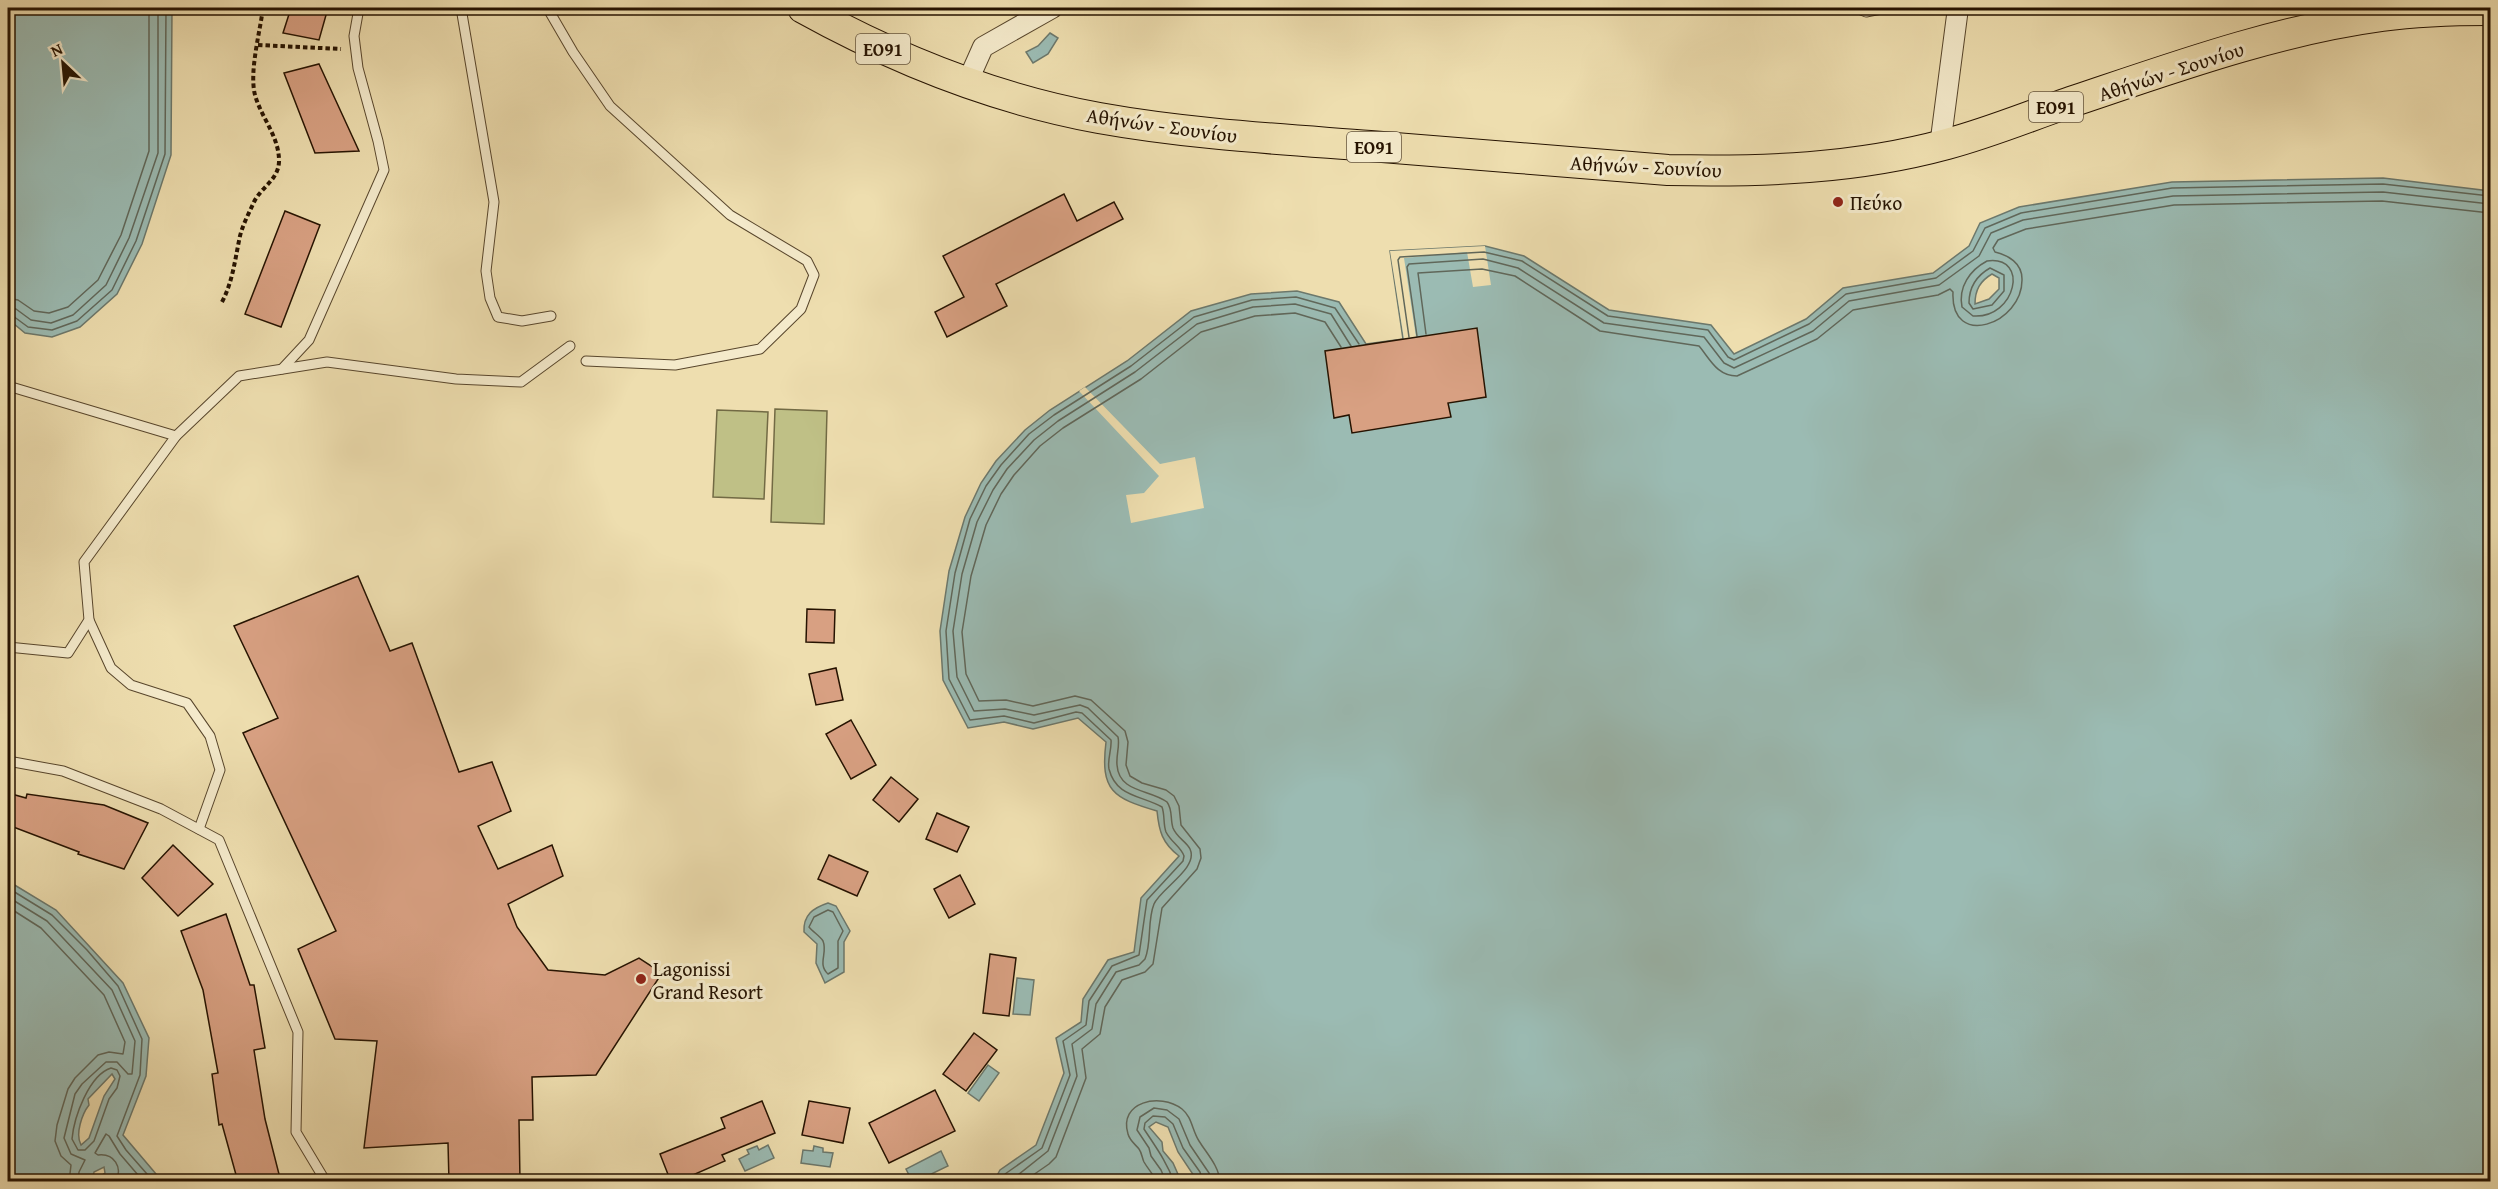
<svg xmlns="http://www.w3.org/2000/svg" width="2498" height="1189" viewBox="0 0 2498 1189" font-family="'Gentium Book Plus',serif">
  <rect width="100%" height="100%" fill="#eedeaf"/>
  <filter id="stains"><feTurbulence type="fractalNoise" baseFrequency=".00333" numOctaves="4"/><feColorMatrix values="0 0 0 0 .2 0 0 0 0 .09 0 0 0 0 .02 0 0 0 .5 -.17"/></filter>
  <radialGradient id="worn" r=".72"><stop offset=".6" stop-color="#630" stop-opacity="0"/><stop offset="1" stop-color="#630" stop-opacity=".3"/></radialGradient>
  <g fill="#bfc086" stroke="#726a44" stroke-width="1.5">
    <polygon points="775,409 827,411 824,524 771,522"/>
    <polygon points="717,410 768,412 764,499 713,497"/>
  </g>
  <g fill="#9bbbb3" stroke="#6c786c" stroke-width="1.5" fill-rule="evenodd">
    <polygon points="8,8 172,8 171,155 142,244 117,294 80,327 52,337 25,333 8,319"/>
    <polygon points="1050,33 1058,38 1048,54 1033,63 1026,52 1038,46"/>
    <path d="M 2383,178 L 2490,191 L 2490,1181 L 1198,1182 L 1178,1152 L 1168,1127 L 1156,1122 L 1149,1127 L 1162,1142 L 1163,1151 L 1173,1163 L 1181,1181 L 994,1181 L 1000,1170 L 1036,1145 L 1064,1073 L 1056,1038 L 1081,1022 L 1083,999 L 1108,960 L 1134,952 L 1141,898 L 1179,856 C 1162,843 1159,831 1157,811 C 1113,798 1100,791 1106,742 L 1078,718 L 1033,729 L 1004,722 L 968,728 L 943,680 L 940,631 L 949,571 L 965,517 L 981,483 L 996,461 L 1025,430 L 1050,410 L 1127,361 L 1191,311 L 1251,294 L 1297,291 L 1339,302 L 1366,344 L 1403,339 L 1390,251 L 1485,246 L 1524,256 L 1609,310 L 1711,325 L 1734,354 L 1806,319 L 1843,288 L 1933,273 L 1969,246 L 1980,223 L 2019,207 L 2172,182 ZM 1992,274 L 1999,278 L 1999,289 L 1989,299 L 1975,304 C 1975,290 1980,281 1992,274 Z"/>
    <path d="M 8,881 L 56,910 L 123,983 L 149,1038 L 146,1076 L 123,1135 L 162,1181 L 93,1181 L 105,1173 L 104,1167 L 94,1172 L 92,1181 L 8,1181 ZM 112,1074 L 115,1079 L 104,1096 L 89,1138 L 81,1145 C 75,1134 82,1114 89,1105 L 88,1099 Z"/>
    <path d="M 828,903 L 836,906 L 850,931 L 844,942 L 844,972 L 825,983 L 816,963 L 817,944 L 804,932 C 803,915 813,908 828,903 Z"/>
    <polygon points="1017,978 1034,980 1030,1015 1013,1014"/>
    <polygon points="988,1065 999,1073 979,1101 968,1093"/>
    <polygon points="768,1145 774,1158 745,1171 739,1159 749,1154 747,1150 757,1146 759,1150"/>
    <polygon points="814,1146 823,1148 823,1152 833,1153 830,1167 801,1163 803,1150 813,1151"/>
    <polygon points="941,1151 948,1166 917,1181 912,1181 906,1169"/>
  </g>
  <g fill="#eedeaf">
    <polygon points="1485,246 1491,285 1473,287 1467,252 1404,258 1416,337 1404,339 1390,251"/>
    <polygon points="1085,387 1160,464 1195,457 1204,508 1131,523 1126,495 1144,493 1159,476 1079,391"/>
  </g>
  <g fill="none" stroke-linecap="round" stroke-linejoin="round">
    <g stroke="#60675a" stroke-width="1.5">
      <path d="M 1987,261 C 2030,255 2016,319 1973,316 L 1962,307 C 1958,287 1970,270 1987,261 Z"/>
      <path d="M 1990,268 L 2004,275 L 2004,291 L 1992,305 L 1973,309 L 1969,303 C 1969,287 1976,276 1990,268 Z"/>
      <polyline points="8,298 18,300 34,311 49,313 68,307 98,280 121,235 149,151 149,8"/>
      <polyline points="8,308 16,309 31,320 51,323 73,315 106,285 129,238 158,153 158,8"/>
      <polyline points="8,315 13,316 28,327 52,330 77,321 112,290 136,241 165,154 166,8"/>
      <path d="M 1426,334 L 1418,273 L 1482,269 L 1515,276 L 1600,331 L 1699,346 C 1710,359 1717,376 1737,376 L 1817,339 L 1853,310 L 1938,295 L 1950,289 L 1953,292 C 1950,350 2023,324 2022,279 C 2022,263 2008,255 1995,252 L 1993,248 L 1998,240 L 2026,229 L 2174,205 L 2382,201 L 2490,213"/>
      <polyline points="1417,336 1407,267 1409,264 1483,259 1518,268 1604,323 1704,337 1724,363 1734,368 1813,331 1849,301 1939,285 1979,256 1991,233 2023,220 2173,196 2383,192 2490,204"/>
      <polyline points="1409,337 1398,260 1400,257 1484,252 1522,261 1608,316 1708,330 1728,357 1734,360 1809,324 1846,294 1936,278 1973,251 1985,228 2021,213 2172,188 2383,184 2490,196"/>
      <polyline points="8,888 52,915 87,950 118,986 142,1039 140,1075 117,1136 126,1150 154,1182"/>
      <polyline points="8,897 47,921 112,990 135,1041 132,1074 128,1074 117,1062 106,1062 82,1084 75,1094 64,1138 71,1154 85,1160 79,1172 78,1182"/>
      <polyline points="8,907 41,928 104,995 125,1042 123,1054 109,1052 98,1055 75,1078 68,1089 57,1125 55,1141 61,1156 71,1165 69,1182"/>
      <path d="M 828,910 L 833,912 L 843,931 L 838,941 L 838,968 L 828,974 C 817,964 828,953 823,941 C 820,936 813,932 809,927 L 814,917 Z"/>
      <path d="M 111,1068 L 117,1070 L 120,1076 L 117,1088 L 109,1099 L 94,1141 L 85,1150 L 78,1150 L 72,1139 C 74,1117 89,1075 111,1068 Z"/>
      <path d="M 116,1182 C 123,1167 114,1153 98,1155 L 95,1153 L 106,1134 L 109,1136 L 120,1154 L 144,1182"/>
      <path d="M 1001,1182 L 1005,1174 L 1042,1148 L 1070,1075 L 1063,1041 L 1086,1025 L 1089,1001 L 1112,966 L 1139,955 L 1147,900 L 1183,861 L 1184,856 C 1181,847 1171,842 1166,832 C 1163,824 1165,815 1162,807 C 1141,795 1116,797 1109,769 C 1107,760 1112,749 1111,740 L 1082,713 L 1076,712 L 1034,723 L 1004,716 L 970,720 L 949,679 L 946,631 L 955,573 L 970,519 L 986,486 L 1001,465 L 1029,434 L 1054,415 L 1131,366 L 1194,317 L 1252,300 L 1296,297 L 1335,308 L 1359,344"/>
      <path d="M 1009,1182 L 1048,1151 L 1077,1076 L 1072,1044 L 1092,1029 L 1096,1004 L 1116,972 L 1139,965 L 1145,959 C 1152,942 1147,921 1154,904 C 1160,889 1199,868 1190,849 C 1186,841 1177,838 1173,828 C 1170,819 1173,810 1167,802 C 1150,789 1119,793 1117,765 C 1116,755 1120,746 1118,737 L 1088,708 L 1080,705 L 1034,715 L 1005,709 L 974,711 L 957,677 L 953,631 L 962,574 L 977,522 L 993,490 L 1007,469 L 1034,440 L 1058,421 L 1135,372 L 1197,324 L 1253,307 L 1295,304 L 1331,314 L 1351,346"/>
      <polyline points="1023,1182 1049,1164 1056,1157 1086,1078 1082,1049 1100,1034 1105,1007 1122,980 1145,972 1153,964 1162,908 1197,869 1201,858 1200,849 1181,825 1179,806 1174,796 1166,790 1142,783 1130,776 1126,765 1128,742 1125,731 1091,700 1075,696 1033,706 1006,700 979,701 966,674 962,632 971,576 986,525 1001,494 1014,475 1040,446 1063,428 1141,379 1201,332 1255,316 1295,313 1325,322 1341,347"/>
      <path d="M 1157,1182 C 1153,1174 1148,1169 1144,1162 C 1142,1158 1142,1153 1139,1149 C 1135,1144 1130,1141 1128,1134 C 1118,1102 1160,1092 1182,1109 C 1192,1117 1192,1130 1199,1141 C 1207,1154 1219,1166 1220,1182"/>
      <polyline points="1166,1182 1161,1170 1151,1156 1149,1148 1137,1130 1140,1117 1154,1108 1167,1110 1179,1119 1190,1145 1209,1173 1211,1182"/>
      <path d="M 1174,1182 C 1167,1162 1155,1146 1144,1129 L 1145,1123 L 1153,1116 L 1165,1117 L 1173,1124 L 1183,1148 L 1200,1172 L 1203,1182"/>
    </g>
  </g>
  <g fill="#d8a082" stroke="#261301" stroke-width="1.5">
    <polygon points="291,8 328,8 319,40 283,33"/>
    <polygon points="319,64 359,151 315,153 284,73"/>
    <polygon points="1064,194 1077,221 1114,202 1123,219 996,284 1007,306 947,337 935,312 964,297 943,256"/>
    <polygon points="285,211 320,225 281,327 245,314"/>
    <polygon points="1477,328 1486,397 1448,403 1451,417 1352,433 1349,415 1334,418 1325,351"/>
    <polygon points="358,576 390,651 412,643 459,772 492,762 511,811 478,826 498,869 552,845 563,876 508,904 517,927 548,970 605,975 639,958 662,973 596,1075 532,1077 533,1120 519,1120 520,1182 449,1182 448,1143 364,1148 377,1041 335,1039 298,949 336,931 243,733 278,718 234,626"/>
    <polygon points="807,609 835,610 834,643 806,642"/>
    <polygon points="836,668 843,700 816,705 809,674"/>
    <polygon points="851,720 876,765 851,779 826,734"/>
    <polygon points="891,777 918,799 899,822 873,800"/>
    <polygon points="8,793 26,798 27,794 104,805 148,823 124,869 78,854 79,852 8,825"/>
    <polygon points="937,813 969,827 957,852 926,839"/>
    <polygon points="173,845 213,884 178,916 142,878"/>
    <polygon points="829,855 868,872 857,896 818,879"/>
    <polygon points="960,875 975,904 949,918 934,889"/>
    <polygon points="226,914 250,985 254,985 265,1048 254,1050 265,1119 281,1182 238,1182 222,1124 219,1125 212,1074 218,1073 203,990 181,931"/>
    <polygon points="990,954 1016,958 1009,1016 983,1013"/>
    <polygon points="974,1033 997,1050 966,1091 943,1074"/>
    <polygon points="935,1090 955,1131 889,1163 869,1123"/>
    <polygon points="762,1101 775,1133 722,1155 725,1161 677,1182 671,1182 660,1154 725,1128 721,1118"/>
    <polygon points="809,1101 850,1108 843,1143 802,1135"/>
  </g>
  <g fill="none" stroke-linecap="round" stroke-linejoin="round">
    <g stroke="#58462c" stroke-width="11">
      <g id="lane">
        <polyline points="461,8 494,202 486,271 490,298 498,317 522,321 551,316"/>
        <polyline points="1856,8 1866,12 1886,8"/>
        <polyline points="548,9 573,52 610,106 730,215 807,261 814,275 801,309 760,349 675,365 586,361"/>
        <polyline points="282,369 309,340 384,170 378,141 358,68 354,36 359,8"/>
        <polyline points="8,386 176,436"/>
        <polyline points="89,620 111,668 131,685 187,703 210,736 220,770 199,829"/>
        <polyline points="8,647 68,653 89,620 84,562 176,436 239,376 327,362 456,379 521,382 570,346"/>
        <polyline points="8,761 63,771 161,809 219,840 298,1032 296,1132 326,1182"/>
      </g>
    </g>
    <g stroke="#58462c" stroke-width="22">
      <g id="street">
        <polyline points="967,83 983,47 1052,8"/>
        <polyline points="1940,146 1958,8"/>
      </g>
    </g>
    <g stroke="#261301" stroke-width="32">
      <path id="primary" d="M 803,8 C 895,59 995,99 1099,118 C 1188,134 1279,139 1370,146 C 1469,154 1569,162 1668,170 C 1763,172 1855,169 1947,144 C 1985,134 2022,119 2059,106 C 2164,71 2271,31 2382,16 C 2418,11 2454,10 2490,10"/>
    </g>
    <g stroke="#261301" stroke-width="4" stroke-dasharray="4.5 3" stroke-linecap="butt">
      <polyline points="258,45 341,49"/>
      <path d="M 222,302 C 233,281 235,259 240,236 C 243,224 249,213 254,202 C 262,186 280,179 279,159 C 278,135 261,117 255,95 C 249,72 260,32 263,8"/>
    </g>
    <use href="#lane" stroke="#f4eacb" stroke-width="9"/>
    <use href="#street" stroke="#f4eacb" stroke-width="20"/>
    <use href="#primary" stroke="#eedeaf" stroke-width="30"/>
  </g>
  <g fill="#8f2418" stroke="#f4eacb" stroke-width="2">
    <circle cx="1838" cy="202" r="6"/>
    <circle cx="641" cy="979" r="6"/>
  </g>
  <g text-anchor="middle" dominant-baseline="central" stroke-width="6" stroke-linejoin="round" paint-order="stroke">
    <g fill="#f4eacb" stroke="#64543e" stroke-width="1.5">
      <rect x="856" y="34" width="54" height="30" rx="4.5"/>
      <rect x="2029" y="92" width="54" height="30" rx="4.5"/>
      <rect x="1347" y="132" width="54" height="30" rx="4.5"/>
    </g>
    <g font-size="18" font-weight="bold" fill="#261301">
      <text x="883" y="49">ΕΟ91</text>
      <text x="2056" y="107">ΕΟ91</text>
      <text x="1374" y="147">ΕΟ91</text>
    </g>
    <g font-size="20" fill="#261301" stroke="#f4eacb">
      <text transform="translate(2171 71) rotate(-18)">Αθήνών - Σουνίου</text>
      <text transform="translate(1162 125) rotate(8)">Αθήνών - Σουνίου</text>
      <text transform="translate(1646 166) rotate(3)">Αθήνών - Σουνίου</text>
    </g>
    <g font-size="20" fill="#261301" stroke="#f4eacb" text-anchor="start">
      <text x="1850" y="202">Πεύκο</text>
      <text x="653" y="968">Lagonissi<tspan x="653" dy="23">Grand Resort</tspan></text>
    </g>
  </g>
  <rect width="2498" height="1189" fill="none" stroke="#eedeaf" stroke-width="30"/>
  <rect x="9" y="9" width="2480" height="1171" fill="none" stroke="#261301" stroke-width="3"/>
  <rect x="15" y="15" width="2468" height="1159" fill="none" stroke="#261301" stroke-width="1.5"/>
  <g transform="translate(63 63) rotate(334)" stroke="#f4eacb" stroke-width="4.5" paint-order="stroke">
  <path d="M0-4.5L10 22L0 15L-10 22Z" fill="#261301"/>
  <text y="-9" font-size="16" font-weight="bold" text-anchor="middle" fill="#261301">N</text>
  </g>
  <rect width="100%" height="100%" filter="url(#stains)"/>
  <rect width="100%" height="100%" fill="url(#worn)"/>
</svg>
